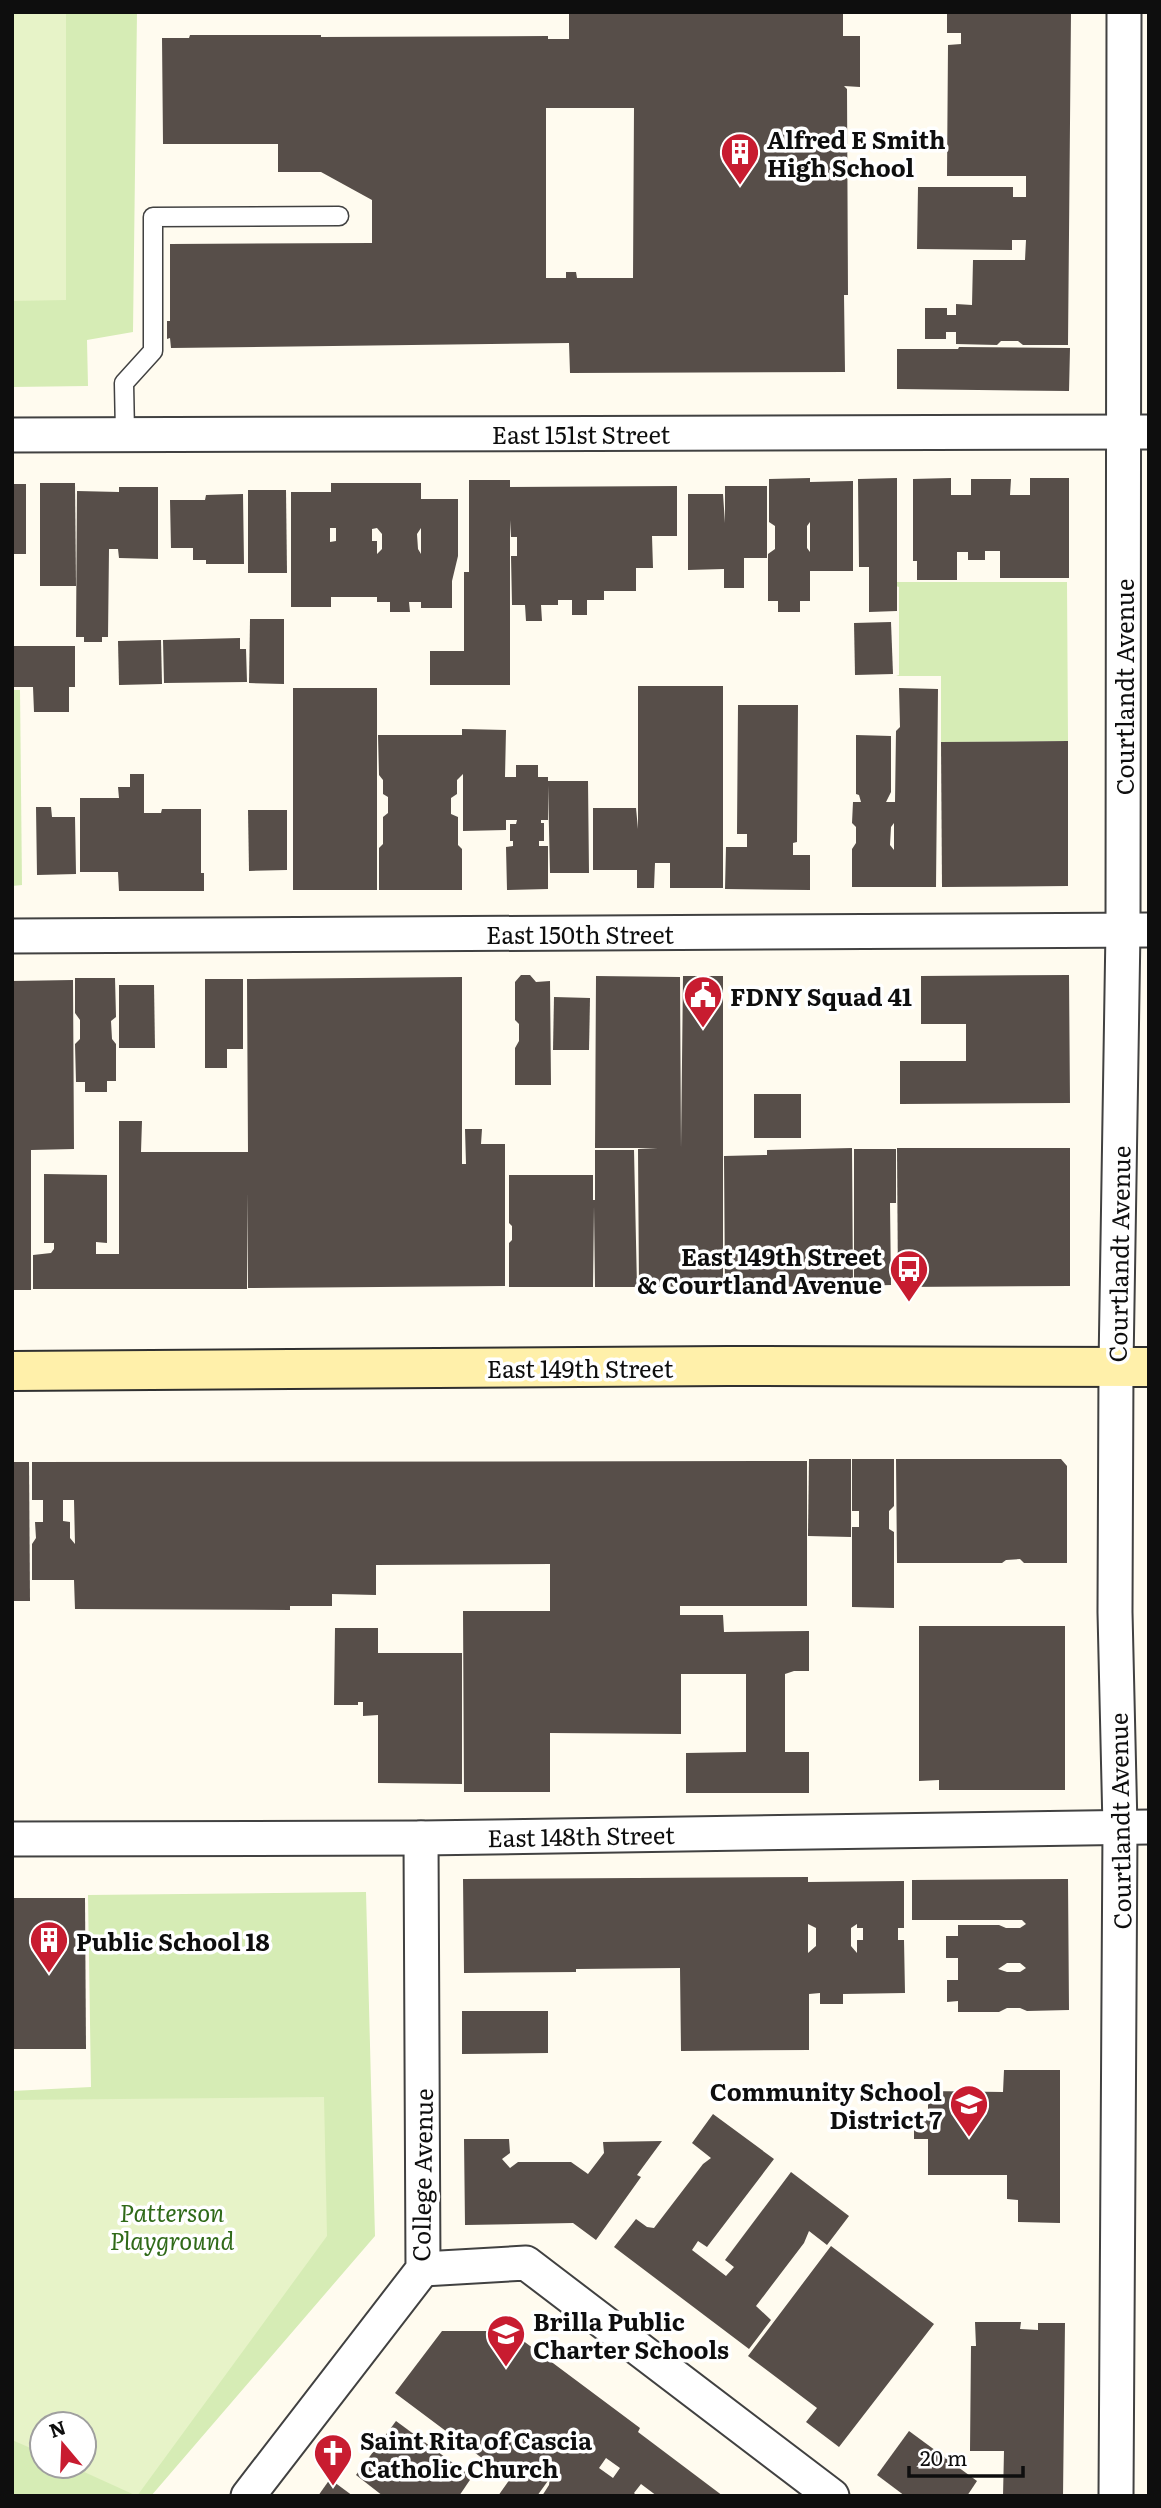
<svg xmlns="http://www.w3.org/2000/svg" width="1161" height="2508" viewBox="0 0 1161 2508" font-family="Literata,serif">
  <rect width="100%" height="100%" fill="#fffbef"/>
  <g fill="#d6ecb5" fill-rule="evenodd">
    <polygon points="12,12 137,12 133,332 87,340 88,386 12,387"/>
    <polygon points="897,582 1067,582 1068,741 941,742 941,676 896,676 899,675 899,587 896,586"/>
    <polygon points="12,690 20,690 22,885 12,886"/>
    <path d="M 366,1892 L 375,2236 L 151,2496 L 12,2496 L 12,2091 L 91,2087 L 88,1895 ZM 42,2424 L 84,2424 L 84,2466 L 42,2466 Z"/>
  </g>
  <g fill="#e7f3c8">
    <polygon points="12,12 66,12 66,300 12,301"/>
    <polygon points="324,2097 327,2236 137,2496 71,2466 84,2466 84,2424 42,2424 42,2453 12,2440 12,2100"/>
  </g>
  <g fill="#574e49" fill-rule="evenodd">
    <path d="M 569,12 L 843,12 L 843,36 L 860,36 L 860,87 L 844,86 L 847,89 L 848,295 L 844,295 L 845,372 L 570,373 L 569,343 L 171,348 L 170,338 L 167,339 L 167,321 L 170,321 L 170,244 L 372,243 L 372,200 L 321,172 L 278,172 L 278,144 L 163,144 L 162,38 L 189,38 L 190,35 L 321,35 L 321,37 L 548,36 L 548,39 L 569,39 ZM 546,108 L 634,108 L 633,278 L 577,278 L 576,272 L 566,272 L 566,278 L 546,278 Z"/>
    <polygon points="947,12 1071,12 1068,345 1023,345 1018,341 1001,341 997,345 956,344 956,332 946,332 946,339 925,339 925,308 947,308 947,315 956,315 956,304 972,305 973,260 1025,260 1026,240 1012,240 1012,250 917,249 918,187 1013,187 1013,197 1026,197 1026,176 947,176 948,45 961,44 961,33 947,33"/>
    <polygon points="959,347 1070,348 1069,391 897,389 897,349 958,349"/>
    <path d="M 810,478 L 810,482 L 853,481 L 853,571 L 810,571 L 810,601 L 800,601 L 800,612 L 778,612 L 778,601 L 768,601 L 768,554 L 775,549 L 775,526 L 769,522 L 769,479 ZM 810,522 L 810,552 L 807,548 L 807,526 Z"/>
    <polygon points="897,478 897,611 869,612 869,567 859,567 858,479"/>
    <polygon points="951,478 951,495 971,495 971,479 1011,479 1010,495 1030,495 1030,478 1069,478 1069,578 1000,578 1000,551 985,551 985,560 968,560 968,552 957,552 957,580 917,580 917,561 913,561 913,479"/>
    <polygon points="469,480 510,480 510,487 677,486 677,536 652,536 653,568 636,568 636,591 604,591 604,600 587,600 587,615 572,615 572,600 558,600 558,605 541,605 542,621 526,621 525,605 512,605 511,556 517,556 517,537 511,537 510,520 510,685 430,685 430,651 464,651 464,572 469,572"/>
    <polygon points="40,483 75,483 76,586 40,586"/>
    <path d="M 331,483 L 421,483 L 421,499 L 458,499 L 458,556 L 452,581 L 452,608 L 421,608 L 421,602 L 409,602 L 410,612 L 390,612 L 390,602 L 377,602 L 377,597 L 331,597 L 331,607 L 291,607 L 291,492 L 331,492 ZM 330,528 L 336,528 L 336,541 L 330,542 ZM 377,528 L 382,534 L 382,549 L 377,554 L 377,541 L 372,541 L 372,529 ZM 421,528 L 421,554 L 418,549 L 417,534 Z"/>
    <rect x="12" y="484" width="14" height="70"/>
    <polygon points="725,486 767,486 767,558 744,558 744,588 724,588 724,569 688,570 688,494 723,494 725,523"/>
    <polygon points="119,487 158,487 158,559 119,558 118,549 109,549 108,637 102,637 102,642 84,642 84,637 76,637 77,491 119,492"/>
    <polygon points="248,490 286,490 287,573 248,573"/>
    <polygon points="243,494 244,564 206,564 206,560 193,560 193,548 171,548 170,500 205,500 206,495"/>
    <polygon points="250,619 284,619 284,684 249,683"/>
    <polygon points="891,622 893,674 855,675 854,623"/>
    <polygon points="240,638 240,649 246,649 247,682 164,683 163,640"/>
    <polygon points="161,640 162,684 119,685 118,641"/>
    <polygon points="12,646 75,646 75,687 69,687 69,712 34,712 33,687 12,687"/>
    <polygon points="638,686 723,686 723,888 670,888 670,863 655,863 654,888 637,888 637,870 593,870 593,808 636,808 638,829"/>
    <rect x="293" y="688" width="84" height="202"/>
    <path d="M 899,688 L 938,689 L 936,887 L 852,887 L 852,849 L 856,843 L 856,827 L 852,823 L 853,802 L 861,802 L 859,795 L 856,794 L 856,735 L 891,736 L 891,792 L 886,802 L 895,802 L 896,731 L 900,727 ZM 894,823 L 894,850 L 890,845 L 891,827 Z"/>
    <polygon points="738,705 798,705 797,842 793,843 793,855 810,855 810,890 725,889 726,847 747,847 747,834 737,834"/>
    <polygon points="462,729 506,730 505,777 516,777 516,765 538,765 538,777 548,777 548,781 588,781 589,873 550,873 548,785 548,820 541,820 541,823 544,823 544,841 539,841 539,846 548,846 548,889 507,890 506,847 513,846 513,841 510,841 510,824 516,824 517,820 506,820 506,830 463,831 463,774 457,780 457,794 451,798 451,814 458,817 458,845 462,849 462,890 379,890 379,848 383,844 383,817 388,813 388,797 383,794 383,780 379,775 378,735 462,735"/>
    <polygon points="1068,741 1068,886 942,887 941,742"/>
    <polygon points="130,774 144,774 144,813 161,813 162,809 201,809 201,873 204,873 204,891 119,891 118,872 80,872 80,798 119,798 118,787 130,787"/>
    <polygon points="36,807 51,807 52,817 75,817 76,874 37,875"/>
    <polygon points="248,810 287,810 287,870 249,871"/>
    <polygon points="521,975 530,975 536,982 550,981 551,1085 515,1085 515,1048 519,1041 519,1024 515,1020 515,982"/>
    <polygon points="1069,975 1070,1103 900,1104 900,1061 966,1061 966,1024 921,1024 921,976"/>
    <polygon points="596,976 680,977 681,1149 683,976 723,976 723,1286 639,1287 638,1149 658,1148 595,1148"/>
    <polygon points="462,977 462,1164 466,1164 465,1129 482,1129 481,1144 505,1144 505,1286 248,1288 247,1192 247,1289 33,1289 33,1255 51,1253 54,1249 54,1243 44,1243 44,1174 107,1175 107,1243 96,1242 96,1254 119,1254 119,1121 142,1121 141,1152 248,1152 247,979"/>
    <polygon points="75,978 115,978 116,1017 111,1021 112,1039 116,1044 116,1081 107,1081 107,1092 85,1092 85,1082 76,1082 75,1044 80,1039 80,1020 75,1013"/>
    <polygon points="205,979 243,979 243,1049 227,1049 227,1068 205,1068"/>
    <polygon points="73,980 74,1149 31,1150 31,1290 12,1290 12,981"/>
    <polygon points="119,985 154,985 155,1048 119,1048"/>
    <polygon points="554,997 590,998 589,1050 553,1050"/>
    <rect x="754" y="1094" width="47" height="44"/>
    <polygon points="852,1148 853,1286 725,1287 724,1156 767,1155 767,1150"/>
    <polygon points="897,1148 1070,1148 1070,1286 898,1287"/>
    <polygon points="854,1149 896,1149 896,1203 890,1203 891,1285 854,1286"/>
    <polygon points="595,1150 634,1150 637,1287 595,1287 594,1206 593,1287 509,1287 509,1243 512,1240 512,1226 509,1223 509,1175 593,1175 593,1200 595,1200"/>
    <polygon points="809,1459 851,1459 851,1537 808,1536"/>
    <polygon points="852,1459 894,1459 894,1506 889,1511 889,1529 894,1532 894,1608 852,1607 852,1527 859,1527 859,1511 852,1511"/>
    <polygon points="896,1459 1061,1459 1067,1466 1067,1563 1024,1563 1020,1559 1006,1560 1002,1563 897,1563"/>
    <path d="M 807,1461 L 807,1606 L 680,1606 L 680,1615 L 723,1615 L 724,1632 L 809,1631 L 809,1671 L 794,1671 L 785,1674 L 785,1752 L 809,1752 L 809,1793 L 686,1793 L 686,1753 L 746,1752 L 746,1674 L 681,1674 L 681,1734 L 550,1733 L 550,1792 L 464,1792 L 463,1611 L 550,1611 L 550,1564 L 376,1565 L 376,1595 L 332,1594 L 332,1606 L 290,1606 L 290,1610 L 75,1609 L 74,1580 L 32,1580 L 32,1544 L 36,1538 L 35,1522 L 43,1522 L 43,1500 L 32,1500 L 32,1462 ZM 63,1500 L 74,1500 L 75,1544 L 70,1538 L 70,1522 L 63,1521 Z"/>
    <polygon points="12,1462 29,1462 30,1601 12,1601"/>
    <polygon points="919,1626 1065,1626 1065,1790 939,1790 939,1780 919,1781"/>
    <polygon points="335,1628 378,1628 378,1653 462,1653 462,1784 378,1783 378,1715 363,1716 363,1702 358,1702 358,1705 334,1705"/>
    <path d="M 808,1877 L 808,1882 L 904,1881 L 904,1928 L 898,1928 L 898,1940 L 904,1940 L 905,1993 L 843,1994 L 843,2004 L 820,2004 L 820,1993 L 809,1994 L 809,2050 L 681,2051 L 680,1968 L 576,1969 L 576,1972 L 464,1973 L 463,1879 ZM 808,1924 L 816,1928 L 816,1946 L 808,1953 ZM 857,1924 L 857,1928 L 863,1928 L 863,1940 L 857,1940 L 857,1953 L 851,1946 L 851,1928 Z"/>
    <path d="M 1068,1879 L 1069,2010 L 1027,2011 L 1020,2008 L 1007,2008 L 999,2012 L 958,2012 L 958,2001 L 947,2002 L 947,1980 L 958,1980 L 958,1958 L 946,1958 L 946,1936 L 958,1936 L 958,1925 L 999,1925 L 1006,1928 L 1020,1928 L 1026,1924 L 1022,1920 L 912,1920 L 912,1880 ZM 1007,1963 L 1020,1963 L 1026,1968 L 1020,1972 L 1007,1972 L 998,1969 Z"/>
    <polygon points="12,1898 85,1898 86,2049 12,2049"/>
    <polygon points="462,2011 548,2011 548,2053 462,2054"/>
    <polygon points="1004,2070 1060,2070 1060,2223 1018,2222 1018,2200 1007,2199 1007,2175 928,2175 928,2139 914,2139 914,2115 928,2115 928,2091 1003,2092"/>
    <polygon points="713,2114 774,2159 707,2247 698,2241 692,2250 726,2276 734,2267 725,2260 791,2172 849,2216 827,2245 809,2231 804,2243 756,2306 771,2320 749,2349 614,2247 636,2219 647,2227 654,2228 703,2164 711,2158 692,2143"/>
    <polygon points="464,2139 509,2139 510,2153 502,2159 510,2168 518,2162 571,2162 588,2174 604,2153 603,2142 662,2141 637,2175 641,2177 596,2240 573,2223 465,2225"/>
    <polygon points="831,2246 934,2324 839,2447 806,2422 817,2408 748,2356"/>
    <polygon points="975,2322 1021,2322 1020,2329 1038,2330 1038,2323 1065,2323 1063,2496 1003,2496 1004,2451 970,2451 971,2346 976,2346"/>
    <path d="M 442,2331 L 510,2331 L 640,2428 L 638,2432 L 723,2496 L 657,2496 L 641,2484 L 634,2493 L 637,2496 L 542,2496 L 549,2485 L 550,2478 L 537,2496 L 498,2496 L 510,2479 L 395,2393 ZM 570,2430 L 587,2444 L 581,2453 L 563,2439 ZM 606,2458 L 620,2468 L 613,2478 L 599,2468 Z"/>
    <polygon points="396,2421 472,2477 459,2496 383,2496 356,2475"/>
    <polygon points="909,2431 977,2481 967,2496 905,2496 877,2475"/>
    <polygon points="330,2479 353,2496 318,2496"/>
  </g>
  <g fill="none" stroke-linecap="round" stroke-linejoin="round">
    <g stroke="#414141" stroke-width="21">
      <polyline id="service" points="125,434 124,383 153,351 153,217 339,216"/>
    </g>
    <g stroke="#414141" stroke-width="37">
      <g id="minor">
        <polyline points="12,435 1149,432"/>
        <polyline points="12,936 1149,930"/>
        <polyline points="12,1839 421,1838 1149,1827"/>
        <polyline points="423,2269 526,2263 832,2496"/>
        <polyline points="248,2496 423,2269 421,1838"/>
        <polyline points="1116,2496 1120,1827 1115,1612 1116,1366 1123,930 1124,12"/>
      </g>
    </g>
    <g stroke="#303030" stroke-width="42">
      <polyline id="secondary" points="12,1371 727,1366 1149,1367"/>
    </g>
    <use href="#service" stroke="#fff" stroke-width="18"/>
    <use href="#minor" stroke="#fff" stroke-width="33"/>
    <use href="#secondary" stroke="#fff0aa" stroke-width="38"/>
  </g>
  <defs>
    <g id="building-pin" transform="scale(2.0125)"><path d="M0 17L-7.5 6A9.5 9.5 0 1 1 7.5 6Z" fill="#c81c30" stroke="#fff"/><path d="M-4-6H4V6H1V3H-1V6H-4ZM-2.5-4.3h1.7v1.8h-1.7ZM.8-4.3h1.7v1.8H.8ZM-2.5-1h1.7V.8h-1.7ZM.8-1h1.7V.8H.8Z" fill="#fff"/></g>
    <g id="civic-pin" transform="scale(2.0125)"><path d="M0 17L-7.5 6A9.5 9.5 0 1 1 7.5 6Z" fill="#c81c30" stroke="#fff"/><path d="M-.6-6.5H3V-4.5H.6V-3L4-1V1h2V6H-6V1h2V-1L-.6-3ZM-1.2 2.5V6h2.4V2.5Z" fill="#fff"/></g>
    <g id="bus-pin" transform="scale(2.0125)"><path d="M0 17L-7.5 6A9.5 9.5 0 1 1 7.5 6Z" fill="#c81c30" stroke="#fff"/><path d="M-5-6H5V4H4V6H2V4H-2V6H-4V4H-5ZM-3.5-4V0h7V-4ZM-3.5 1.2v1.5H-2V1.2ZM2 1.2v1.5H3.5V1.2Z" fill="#fff"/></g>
    <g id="school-pin" transform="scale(2.0125)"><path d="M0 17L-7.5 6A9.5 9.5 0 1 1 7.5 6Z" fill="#c81c30" stroke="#fff"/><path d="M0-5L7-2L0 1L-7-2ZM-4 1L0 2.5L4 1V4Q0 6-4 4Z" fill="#fff"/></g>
    <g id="church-pin" transform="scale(2.0125)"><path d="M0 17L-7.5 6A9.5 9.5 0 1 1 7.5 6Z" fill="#c81c30" stroke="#fff"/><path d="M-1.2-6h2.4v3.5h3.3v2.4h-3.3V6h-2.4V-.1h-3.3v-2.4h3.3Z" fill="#fff"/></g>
  </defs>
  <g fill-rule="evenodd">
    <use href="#building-pin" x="740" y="152"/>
    <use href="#civic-pin" x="703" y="995"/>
    <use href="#bus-pin" x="909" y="1269"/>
    <use href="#building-pin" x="49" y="1940"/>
    <use href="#school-pin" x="969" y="2104"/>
    <use href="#school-pin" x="506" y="2334"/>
    <use href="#church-pin" x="333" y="2453"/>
  </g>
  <g text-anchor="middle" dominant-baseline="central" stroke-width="7" stroke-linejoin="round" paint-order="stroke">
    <g font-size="24" font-weight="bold" fill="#0e0e0e" stroke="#fff" text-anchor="start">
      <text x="767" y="138">Alfred E Smith<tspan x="767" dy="28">High School</tspan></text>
      <text x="730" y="995">FDNY Squad 41</text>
      <text x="882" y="1255" text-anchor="end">East 149th Street<tspan x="882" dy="28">&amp; Courtland Avenue</tspan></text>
      <text x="76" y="1940">Public School 18</text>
      <text x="942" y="2090" text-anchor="end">Community School<tspan x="942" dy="28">District 7</tspan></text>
      <text x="533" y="2320">Brilla Public<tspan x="533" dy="28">Charter Schools</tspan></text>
      <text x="360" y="2439">Saint Rita of Cascia<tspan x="360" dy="28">Catholic Church</tspan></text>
    </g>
    <g font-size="24" fill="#0e0e0e" stroke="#fff">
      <text x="581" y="433">East 151st Street</text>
      <text transform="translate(1123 687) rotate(-90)">Courtlandt Avenue</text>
      <text x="580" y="933">East 150th Street</text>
      <text transform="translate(1118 1254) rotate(-89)">Courtlandt Avenue</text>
      <text x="580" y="1367">East 149th Street</text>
      <text transform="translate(1119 1821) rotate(-91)">Courtlandt Avenue</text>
      <text transform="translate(581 1835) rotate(-1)">East 148th Street</text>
      <text transform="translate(421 2175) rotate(-89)">College Avenue</text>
    </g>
    <g font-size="24" font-style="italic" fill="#306a19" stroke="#fff">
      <text x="172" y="2211">Patterson<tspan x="172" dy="28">Playground</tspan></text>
    </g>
  </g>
  <rect width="1161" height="2508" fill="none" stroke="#0e0e0e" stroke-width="28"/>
  <g transform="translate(63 2445) rotate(341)"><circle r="33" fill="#ffffff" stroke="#9f9f9f" stroke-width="2"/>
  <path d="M0-5L12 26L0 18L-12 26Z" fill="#c81c30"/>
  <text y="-10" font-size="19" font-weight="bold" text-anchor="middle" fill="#0e0e0e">N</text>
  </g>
  <path d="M909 2466v10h114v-10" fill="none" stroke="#0e0e0e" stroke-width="3.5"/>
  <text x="920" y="2466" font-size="21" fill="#0e0e0e" stroke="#ffffff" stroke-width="5" paint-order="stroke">20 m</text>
</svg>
